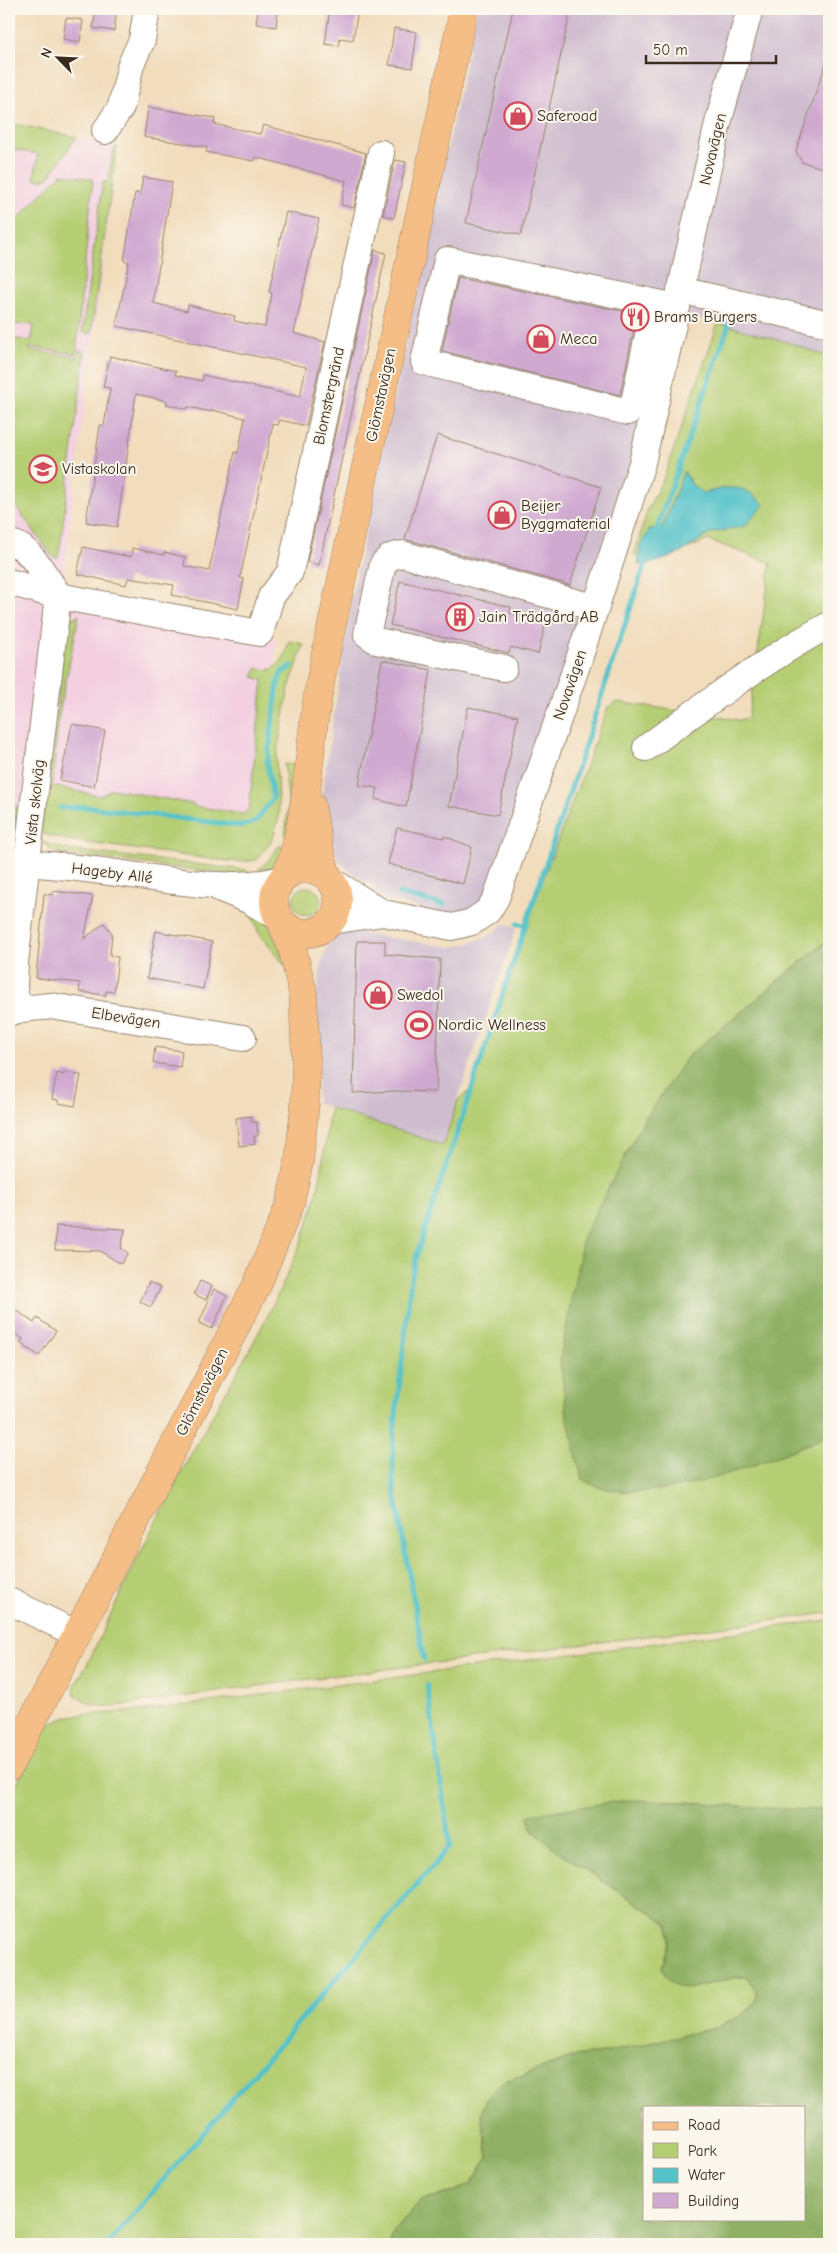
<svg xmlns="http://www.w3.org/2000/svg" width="838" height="2253" viewBox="0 0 838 2253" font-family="'Comic Neue',sans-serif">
  <rect width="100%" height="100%" fill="#fbf7ec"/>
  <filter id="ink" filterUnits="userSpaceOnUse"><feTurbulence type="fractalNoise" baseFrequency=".02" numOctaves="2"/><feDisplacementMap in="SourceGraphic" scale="10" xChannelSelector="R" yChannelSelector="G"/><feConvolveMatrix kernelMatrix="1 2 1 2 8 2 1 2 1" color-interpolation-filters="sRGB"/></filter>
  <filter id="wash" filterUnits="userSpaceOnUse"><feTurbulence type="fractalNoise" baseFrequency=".0096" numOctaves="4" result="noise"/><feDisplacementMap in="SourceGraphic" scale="20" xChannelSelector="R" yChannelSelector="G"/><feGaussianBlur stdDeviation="1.12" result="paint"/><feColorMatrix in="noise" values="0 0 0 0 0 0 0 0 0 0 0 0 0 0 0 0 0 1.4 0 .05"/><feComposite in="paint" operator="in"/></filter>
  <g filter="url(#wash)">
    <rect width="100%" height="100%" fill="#f1dcbb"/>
    <polygon fill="#f3cfe0" points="9,123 117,146 61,597 277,639 251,831 9,809"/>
    <g fill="#cfbdcf">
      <polygon points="477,9 829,9 829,357 790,343 665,309 634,450 489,893 473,908 445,916 373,895 376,886 363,881 349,870 337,859 333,842 324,840 319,814 353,591"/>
      <polygon points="504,924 516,929 442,1145 317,1103 317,990 322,961 328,945 337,936 351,932 451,947 467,944 487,937"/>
    </g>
    <g fill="#b5ce73" stroke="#787c48">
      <polygon points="9,123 77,137 49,177 41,180 34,179 38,154 9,149"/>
      <polygon points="117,146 91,334 82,332 103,182 108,182 113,152"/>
      <polygon points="61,174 93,179 76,354 30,347 30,350 78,357 79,350 85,352 61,540 58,557 56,558 52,556 9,497 9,338 31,341 34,325 9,324 9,228"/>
      <path d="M 718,323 L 790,343 L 829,357 L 829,939 L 776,982 L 582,1478 L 591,1484 L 624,1492 L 781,1455 L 829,1435 L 829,1613 L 317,1678 L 116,1706 C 100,1707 87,1705 75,1695 L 74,1687 L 87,1665 C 117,1601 147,1537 180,1475 C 225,1389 284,1301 313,1208 C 323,1175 325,1141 330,1108 L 443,1145 L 458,1100 L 471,1090 L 526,925 L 608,707 L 618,702 L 739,720 L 748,718 L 771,563 L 708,540 L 664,559 L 634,555 L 648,509 L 664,477 Z"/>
      <path d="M 79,615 L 59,714 L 52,786 L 100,796 L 112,789 L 193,804 L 193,806 L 243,814 L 249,809 L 263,680 L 253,677 L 257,668 C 277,676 285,658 289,641 L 304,644 L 289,688 L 276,759 L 279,817 L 273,838 L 257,860 L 238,862 L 219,860 L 66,840 L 41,833 L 65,637 L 70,619 Z"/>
      <polygon points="284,764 294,765 295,790 287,836 285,833 289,806"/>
      <polygon points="9,805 15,806 21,812 18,831 9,835"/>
      <polygon points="42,842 68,850 247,870 247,876 55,853"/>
      <polygon points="279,846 289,847 276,868 258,870 268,861"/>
      <circle cx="307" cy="901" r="14"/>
      <polygon points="251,915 267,920 288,969 260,935"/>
      <polygon points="829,1620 829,1810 779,1810 666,1800 560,1853 668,1924 670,1941 662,1967 688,1989 732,1978 747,1977 757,1992 757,1999 748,2011 736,2018 717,2027 663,2040 605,2053 580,2055 503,2082 481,2112 488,2156 472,2183 453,2192 421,2200 394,2231 389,2244 9,2244 9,1798 48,1725 68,1716 149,1710"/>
    </g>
    <g fill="#90b165" stroke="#666e42" fill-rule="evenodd">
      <path d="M 829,939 L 829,1435 C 771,1459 641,1517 582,1479 L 567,1417 L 560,1360 L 583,1237 L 642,1123 L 688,1056 Z"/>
      <path d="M 626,1800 C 694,1800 761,1810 829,1810 L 829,2244 L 389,2244 L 394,2231 L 421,2200 L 453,2192 L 472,2183 L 488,2156 L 481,2112 L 488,2097 L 503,2082 L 580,2055 L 605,2053 L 717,2027 L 748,2011 L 757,1999 L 757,1992 L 747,1978 L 741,1976 L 688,1989 C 675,1987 665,1979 662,1967 L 670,1941 L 668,1924 L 560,1853 L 534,1832 L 527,1817 L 532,1814 ZM 644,2107 L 804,2107 L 804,2219 L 644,2219 Z"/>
    </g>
    <path fill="#54c2c9" stroke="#487674" d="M 684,471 L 692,485 L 704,493 C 729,486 745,483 764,505 L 745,526 L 711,533 L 680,553 L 657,562 L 638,565 L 640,545 L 650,529 L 662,528 Z"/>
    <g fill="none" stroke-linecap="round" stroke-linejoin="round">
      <g stroke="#54c2c9" stroke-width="5">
        <polyline points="655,534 733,313"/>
        <polyline points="60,808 88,807 242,826 256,821 273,798 267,763 278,683 282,672 292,666"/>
        <polyline points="9,817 17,818"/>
        <polyline points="399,894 444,905"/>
        <polyline points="517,924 526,925"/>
        <polyline points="424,1659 393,1482 393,1443 411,1279 417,1254 647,558"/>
        <polyline points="108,2244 450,1846 427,1686"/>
      </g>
    </g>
    <g id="blocks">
      <g fill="#d0a9d1">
        <polygon points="96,9 117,9 114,31 93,28"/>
        <polygon points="258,9 278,9 276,27 256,24"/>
        <polygon points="330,9 358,9 353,40 340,38 339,46 325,44"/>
        <polygon points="513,9 571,9 521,235 466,223"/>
        <polygon points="66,18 83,20 80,42 63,39"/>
        <polygon points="394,28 417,32 412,68 389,65"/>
        <polygon points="827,60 829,61 829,170 802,162 796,151"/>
        <polygon points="148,107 215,118 214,124 260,134 263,125 366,153 354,208 341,205 346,181 255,157 254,161 206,152 207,147 144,137"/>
        <polygon points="395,160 406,162 394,218 383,215"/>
        <polygon points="143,177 172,182 153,303 187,311 188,305 235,316 234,321 265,327 272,293 269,292 286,212 319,219 294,333 325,342 306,426 280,420 278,425 273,424 240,578 244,579 238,609 172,595 174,585 128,578 126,585 77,574 83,547 131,557 132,548 164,555 164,552 185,557 184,566 209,571 235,452 238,453 245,418 212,410 212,412 188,407 187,409 166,404 167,401 136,394 117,527 86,522 100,425 104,426 110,388 103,387 110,356 176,371 175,375 202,381 203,375 300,397 306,367 116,326 129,262 124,261 135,193 140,194"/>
        <polygon points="375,250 386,253 319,565 307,562"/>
        <polygon points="458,278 637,314 620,395 442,351"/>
        <polygon points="437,435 601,487 570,585 405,539"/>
        <polygon points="400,581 511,607 510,613 546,621 538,654 511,647 509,653 390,625"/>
        <polygon points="382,660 431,670 406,807 375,799 378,788 359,785"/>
        <polygon points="468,707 518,716 498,815 449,806"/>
        <polygon points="72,724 105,731 94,787 60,780"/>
        <polygon points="397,828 444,838 444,836 472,847 463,884 388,864"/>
        <polygon points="53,891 93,896 84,939 104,923 112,933 110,956 118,957 114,992 106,991 106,995 79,992 80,983 36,978 44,894 53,895"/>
        <polygon points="156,931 212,942 203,989 147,978"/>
        <polygon points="357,941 385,941 385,954 440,959 436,1092 396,1091 353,1093"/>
        <polygon points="155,1047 182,1051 180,1067 153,1063"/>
        <polygon points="64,1072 81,1075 75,1106 58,1103 58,1100 52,1099 57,1073 64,1075"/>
        <polygon points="251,1116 252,1122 257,1122 258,1136 254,1136 255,1144 239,1146 236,1118"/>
        <polygon points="56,1226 125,1229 121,1248 128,1253 121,1264 100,1251 55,1250"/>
        <polygon points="200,1281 212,1286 206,1300 194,1294"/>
        <polygon points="149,1282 161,1287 151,1307 140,1302"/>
        <polygon points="214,1289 227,1296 212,1329 199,1323"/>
        <polygon points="9,1305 34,1323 37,1318 56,1331 39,1356 20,1343 23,1339 9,1329"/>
      </g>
    </g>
  </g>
  <g filter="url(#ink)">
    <use href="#blocks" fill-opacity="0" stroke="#96836c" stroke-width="1"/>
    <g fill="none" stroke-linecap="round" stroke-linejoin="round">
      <g stroke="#96836c" stroke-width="28">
        <g id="minor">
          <polyline points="105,131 121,107 131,64 142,40 147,9"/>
          <polyline points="680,290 829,324"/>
          <polyline points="655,303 634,402 628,412 424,362 447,260 677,307"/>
          <path d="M 9,544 C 27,541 48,581 58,594"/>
          <polyline points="9,582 58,596 260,633 271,597 290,572 381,153"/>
          <polyline points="504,668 377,641 367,634 383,564 390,557 402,554 596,608"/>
          <path d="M 646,748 C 706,704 764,660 829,625"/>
          <path d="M 9,862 C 50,864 90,869 131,875 C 182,882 231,892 282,879"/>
          <polyline points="332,881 383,913 452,927 472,922 488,911 496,898 578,662 642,463 718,123 750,9"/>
          <polyline points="219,888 248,900 278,917"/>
          <polyline points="331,921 383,913"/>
          <polyline points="18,1008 14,988 15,963 58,596"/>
          <path d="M 9,1013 C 22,1007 36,1008 51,1006 L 243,1038"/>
          <polyline points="9,1601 77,1634"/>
        </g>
      </g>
      <g stroke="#96836c" stroke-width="29">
        <g id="major">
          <polyline points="311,805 318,844 327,876"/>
          <circle cx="306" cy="901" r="32"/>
          <path d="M 286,875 C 306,827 307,774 314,722 C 317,696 323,669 328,643 L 464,9"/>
          <polyline points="9,1766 257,1285 290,1204 299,1162 305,1104 306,1061 303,993 292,947 282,923"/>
        </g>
      </g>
      <use href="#minor" stroke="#fff" stroke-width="26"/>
      <use href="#major" stroke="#f6be87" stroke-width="28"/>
    </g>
  </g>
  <defs>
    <g id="shop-ring" transform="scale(1.4375)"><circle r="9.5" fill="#fbf7ec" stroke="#d1495b" stroke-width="1.5"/><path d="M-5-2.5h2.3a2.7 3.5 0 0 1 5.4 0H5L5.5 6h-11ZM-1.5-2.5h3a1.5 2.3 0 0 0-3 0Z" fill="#d1495b"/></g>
    <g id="restaurant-ring" transform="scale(1.4375)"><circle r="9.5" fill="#fbf7ec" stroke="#d1495b" stroke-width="1.5"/><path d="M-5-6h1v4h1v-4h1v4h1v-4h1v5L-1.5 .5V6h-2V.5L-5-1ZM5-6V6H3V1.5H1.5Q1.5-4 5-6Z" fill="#d1495b"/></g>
    <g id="school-ring" transform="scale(1.4375)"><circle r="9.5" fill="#fbf7ec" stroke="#d1495b" stroke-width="1.5"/><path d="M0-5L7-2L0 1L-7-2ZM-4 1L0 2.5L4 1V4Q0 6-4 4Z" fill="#d1495b"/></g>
    <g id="building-ring" transform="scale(1.4375)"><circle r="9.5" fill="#fbf7ec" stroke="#d1495b" stroke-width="1.5"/><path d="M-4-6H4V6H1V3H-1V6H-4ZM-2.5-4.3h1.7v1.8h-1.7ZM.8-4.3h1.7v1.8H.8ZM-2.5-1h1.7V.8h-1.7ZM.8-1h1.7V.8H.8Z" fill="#d1495b"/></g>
    <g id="stadium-ring" transform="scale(1.4375)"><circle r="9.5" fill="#fbf7ec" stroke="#d1495b" stroke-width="1.5"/><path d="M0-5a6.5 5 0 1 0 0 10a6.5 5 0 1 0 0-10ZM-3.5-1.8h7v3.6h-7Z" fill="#d1495b"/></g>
  </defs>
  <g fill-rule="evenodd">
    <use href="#shop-ring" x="518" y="116"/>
    <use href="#restaurant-ring" x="635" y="317"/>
    <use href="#shop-ring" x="541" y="339"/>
    <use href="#school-ring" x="43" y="469"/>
    <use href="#shop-ring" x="502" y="515"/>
    <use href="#building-ring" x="460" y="617"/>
    <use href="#shop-ring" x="378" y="995"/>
    <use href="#stadium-ring" x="419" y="1025"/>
  </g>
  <g text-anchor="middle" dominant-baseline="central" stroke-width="4" stroke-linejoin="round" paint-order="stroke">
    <g font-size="16" fill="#3b2a1e" stroke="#fbf7ec" text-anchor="start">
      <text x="537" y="116">Saferoad</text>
      <text x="654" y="317">Brams Burgers</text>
      <text x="560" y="339">Meca</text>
      <text x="62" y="469">Vistaskolan</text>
      <text x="521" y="506">Beijer<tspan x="521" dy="18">Byggmaterial</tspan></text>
      <text x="479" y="617">Jain Trädgård AB</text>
      <text x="397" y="995">Swedol</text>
      <text x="438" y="1025">Nordic Wellness</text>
    </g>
    <g font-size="16" fill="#3b2a1e" stroke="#fbf7ec">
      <text transform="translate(713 149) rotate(-77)">Novavägen</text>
      <text transform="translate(381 395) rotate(-78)">Glömstavägen</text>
      <text transform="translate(329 396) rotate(-78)">Blomstergränd</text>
      <text transform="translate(570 685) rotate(-71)">Novavägen</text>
      <text transform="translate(35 802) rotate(-84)">Vista skolväg</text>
      <text transform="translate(112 873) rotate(7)">Hageby Allé</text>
      <text transform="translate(126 1018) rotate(9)">Elbevägen</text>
      <text transform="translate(202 1392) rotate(-63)">Glömstavägen</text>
    </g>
  </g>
  <rect width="838" height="2253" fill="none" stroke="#fbf7ec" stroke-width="30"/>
  <rect x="643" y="2106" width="162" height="115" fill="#fbf7ec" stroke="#aea59a"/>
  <rect x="653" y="2122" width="25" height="8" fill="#f6be87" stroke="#aea59a"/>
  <text x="688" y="2130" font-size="15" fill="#3b2a1e">Road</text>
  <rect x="653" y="2143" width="25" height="15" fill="#b5ce73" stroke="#aea59a"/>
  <text x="688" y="2156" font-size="15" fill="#3b2a1e">Park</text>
  <rect x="653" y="2168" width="25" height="15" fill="#54c2c9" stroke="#aea59a"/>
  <text x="688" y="2180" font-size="15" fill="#3b2a1e">Water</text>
  <rect x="653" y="2193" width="25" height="15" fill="#d0a9d1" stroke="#aea59a"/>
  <text x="688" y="2206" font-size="15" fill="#3b2a1e">Building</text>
  <g transform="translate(58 58) rotate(294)" stroke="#fbf7ec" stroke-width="4" paint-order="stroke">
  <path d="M0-4L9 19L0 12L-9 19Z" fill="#3b2a1e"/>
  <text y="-8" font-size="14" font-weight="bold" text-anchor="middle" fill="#3b2a1e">N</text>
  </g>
  <path d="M646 55v8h130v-8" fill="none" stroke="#3b2a1e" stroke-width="2.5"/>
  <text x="653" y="55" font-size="15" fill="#3b2a1e" stroke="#fbf7ec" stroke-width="4" paint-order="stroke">50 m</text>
</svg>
